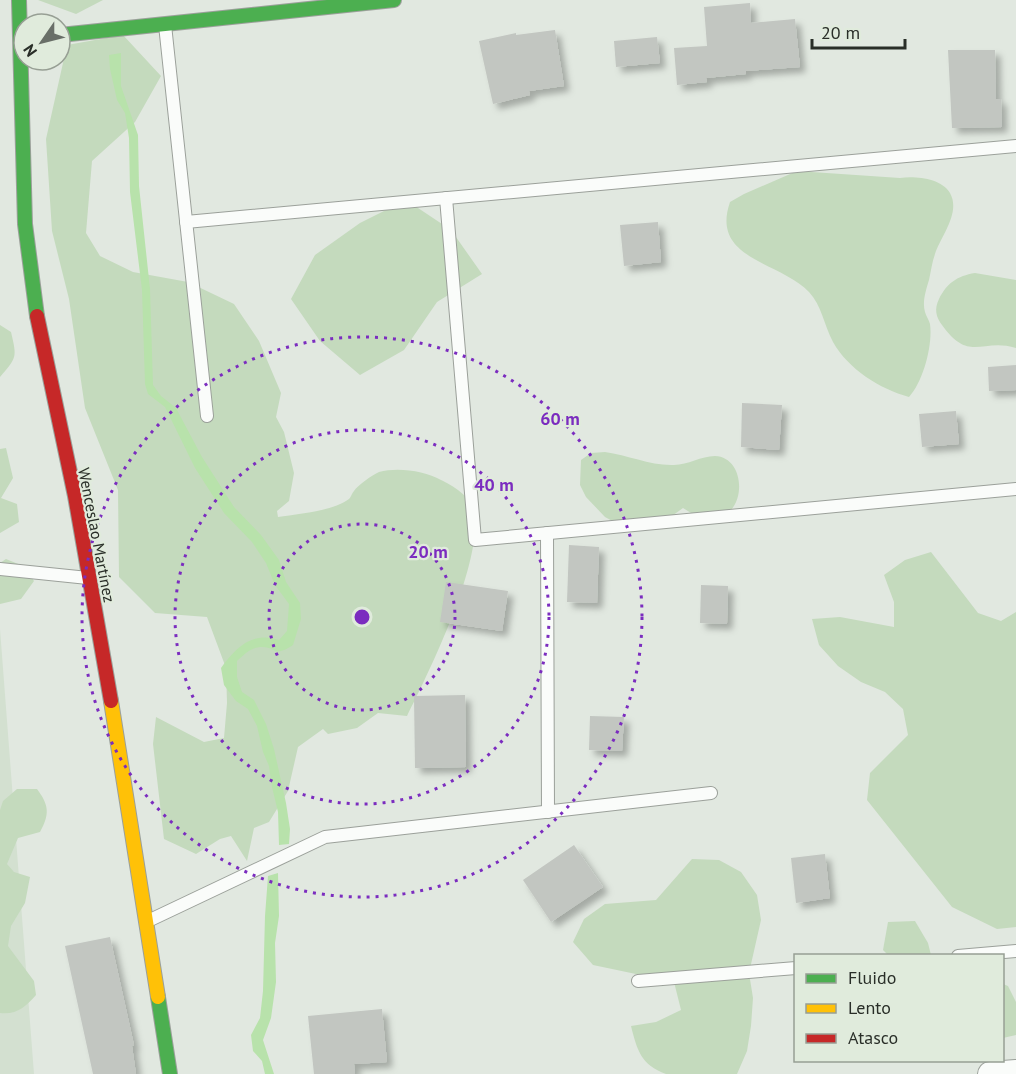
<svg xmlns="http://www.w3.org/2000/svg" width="1016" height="1074" viewBox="0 0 1016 1074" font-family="'PT Sans',sans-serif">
  <defs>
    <filter id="shadow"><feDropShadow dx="5.5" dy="5.5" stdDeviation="3" flood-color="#0004"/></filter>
  </defs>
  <rect width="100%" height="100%" fill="#e1e8e0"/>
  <polygon fill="#d3e0d0" points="0,629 31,1035 34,1074 0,1074"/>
  <g fill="#c4dabd">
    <polygon points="38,0 103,0 76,14"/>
    <path d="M 123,35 L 161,76 L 135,122 L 92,161 L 86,233 L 100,256 L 133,272 L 188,282 L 234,304 L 259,341 L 281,393 L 276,417 L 284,432 L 294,473 L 289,501 L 277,511 L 278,517 C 298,514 333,511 349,499 C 351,497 352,493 354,491 C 358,485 372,475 379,472 C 398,467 425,471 441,480 C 452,485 471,497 474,510 C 484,560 430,670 407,716 L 378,713 L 357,728 L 328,734 L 323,729 L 298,747 L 288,791 L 269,822 L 254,828 L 247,861 L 231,836 L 220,839 L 196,854 L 164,839 L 153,744 L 156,717 L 204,742 L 224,738 L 227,703 L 226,668 L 207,617 L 155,613 L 119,577 L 118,490 L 85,408 L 69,299 L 52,231 L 46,139 L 67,45 Z"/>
    <path d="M 797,171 L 900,178 C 915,176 941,178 950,193 C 961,213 941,236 935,254 C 932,262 931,271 929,280 C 926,290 922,302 925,312 C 926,316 929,320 930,324 C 933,345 923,382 909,397 C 880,389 848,369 833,342 C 824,325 822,306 809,292 C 780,261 710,260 730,202 L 744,194 Z"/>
    <polygon points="406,200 451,230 482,274 437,302 404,350 360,375 320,341 291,299 315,255 360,223"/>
    <path d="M 975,273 L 1016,280 L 1016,348 C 982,337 970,364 942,325 C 936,317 934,309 939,299 C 947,283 957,276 975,273 Z"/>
    <path d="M 0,325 L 11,332 C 17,358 17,357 0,377 Z"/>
    <polygon points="6,448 13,478 1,498 17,504 19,522 0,533 0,449"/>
    <path d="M 605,452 C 628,455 651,466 674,465 C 688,465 701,456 715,456 C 741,457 746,495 730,511 C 724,516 712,518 704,521 L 683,508 L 672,516 L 616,523 L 605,517 L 586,497 L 580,485 L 581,460 L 591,453 Z"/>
    <polygon points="931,552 978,613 1001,621 1016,612 1016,927 997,929 952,907 867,800 870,773 908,735 903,709 885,692 861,682 838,666 819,645 812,619 840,617 894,627 894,602 884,575 905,560"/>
    <polygon points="6,559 23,566 34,581 21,599 0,604 0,563"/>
    <path d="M 17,789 L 37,789 C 49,805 50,814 40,832 L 18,838 L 7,864 L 14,872 L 30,877 L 25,903 L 11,926 L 8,946 L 34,981 L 36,995 C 25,1007 17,1015 0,1013 L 0,810 L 3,801 Z"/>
    <path d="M 692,859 L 719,860 L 741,872 L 757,895 L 761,920 L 749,973 L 753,998 L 751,1026 L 747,1051 L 737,1074 L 666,1074 C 641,1065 637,1050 631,1026 L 656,1022 L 681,1010 L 674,982 L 593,965 L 573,942 L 584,919 L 605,904 L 656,900 Z"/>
    <polygon points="915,921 928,943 931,955 888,955 883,950 888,922"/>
    <polygon points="1003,984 1008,986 1016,1002 1016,1035 1003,1038"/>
  </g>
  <g fill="#b8e2ab">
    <path d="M 121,53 L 121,86 L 138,135 L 139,186 L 150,289 L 153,385 L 161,396 L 176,408 L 202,457 L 234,507 L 261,535 L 279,560 L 286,582 L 300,603 L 301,619 L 293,645 C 273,658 277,647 262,647 C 251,647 244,655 237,661 L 237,677 L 242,692 L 254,700 L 266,724 L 274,749 L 286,803 L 290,829 L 289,844 L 279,845 L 278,812 L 272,787 L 269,766 L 263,752 L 257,726 L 248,709 L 236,701 L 224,685 L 221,668 C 236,647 253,631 279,640 L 287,631 L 289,604 L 275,585 L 266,563 L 252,542 L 224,513 L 195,468 L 165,407 L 148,394 L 145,384 L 142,290 L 130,192 L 129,138 L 125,113 L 117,100 L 110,69 L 109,55 Z"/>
    <polygon points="278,873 279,916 275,943 276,982 271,1018 263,1040 274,1074 265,1074 262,1061 253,1051 251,1035 260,1018 263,991 265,916 268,876"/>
  </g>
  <g fill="#c2c6c1" filter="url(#shadow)">
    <polygon points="750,3 751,23 795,19 800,67 746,71 746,74 706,78 707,82 677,85 674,48 707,46 704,7"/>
    <polygon points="555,30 564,86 529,91 530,95 493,104 479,41 516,33 516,35"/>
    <polygon points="657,37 660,63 616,67 614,41"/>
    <polygon points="948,50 995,50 996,99 1001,99 1002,127 952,128"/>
    <polygon points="658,222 661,262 624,266 620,225"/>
    <polygon points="1016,365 1016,390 989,391 988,367"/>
    <polygon points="742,403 782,405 779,450 741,447"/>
    <polygon points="956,411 959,444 922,447 919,414"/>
    <polygon points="569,545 599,547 597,603 567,602"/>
    <polygon points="446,582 508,591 502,631 440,622"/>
    <polygon points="701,585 728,586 727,624 700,623"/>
    <polygon points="465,695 466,767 415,768 414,696"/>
    <polygon points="590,716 624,717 622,751 589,750"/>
    <polygon points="574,845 603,887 551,922 523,880"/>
    <polygon points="825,854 830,898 796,903 791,858"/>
    <polygon points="110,937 134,1045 132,1046 136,1074 93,1074 65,946"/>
    <polygon points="382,1009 387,1062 354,1064 355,1074 314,1074 308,1016"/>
  </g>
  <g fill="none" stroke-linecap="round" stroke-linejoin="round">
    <g stroke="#9ba09a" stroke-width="14">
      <g id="lane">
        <polyline points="165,25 207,416"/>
        <polyline points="446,198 475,540 1016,489"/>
        <polyline points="186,222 1016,146"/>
        <polyline points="547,533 548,812"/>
        <polyline points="0,569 88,578"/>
        <polyline points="148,921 325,837 711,793"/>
        <polyline points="958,956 1016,951"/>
        <polyline points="638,981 796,968"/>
      </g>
    </g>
    <g stroke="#9ba09a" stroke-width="26">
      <polyline id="street" points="990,1074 1016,1072"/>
    </g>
    <g stroke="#9ba09a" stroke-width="16">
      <g id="fast">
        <polyline points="19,0 25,224 37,316"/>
        <polyline points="60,35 394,0"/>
        <polyline points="158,997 170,1074"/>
      </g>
    </g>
    <g stroke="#9ba09a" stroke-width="16">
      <polyline id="slow" points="111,701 158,997"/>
    </g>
    <g stroke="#9ba09a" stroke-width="16">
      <polyline id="jam" points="37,316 75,496 111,701"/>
    </g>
    <use href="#lane" stroke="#fafcfa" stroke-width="12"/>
    <use href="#street" stroke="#fafcfa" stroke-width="24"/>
    <use href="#fast" stroke="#4caf50" stroke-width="14"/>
    <use href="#slow" stroke="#ffc107" stroke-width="14"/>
    <use href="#jam" stroke="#c62828" stroke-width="14"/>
  </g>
  <g fill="none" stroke="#7b2cbf" stroke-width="3" stroke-dasharray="3 6">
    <circle cx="362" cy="617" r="93"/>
    <circle cx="362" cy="617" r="187"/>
    <circle cx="362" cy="617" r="280"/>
  </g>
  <g text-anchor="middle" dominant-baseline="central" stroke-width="4.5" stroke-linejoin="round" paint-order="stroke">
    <g font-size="16" fill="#292e28" stroke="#e0ebdc">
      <text transform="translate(97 535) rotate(79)">Wenceslao Martínez</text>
    </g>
  </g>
  <circle cx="362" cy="617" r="9" fill="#7b2cbf" stroke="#e0ebdc" stroke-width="3"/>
  <g font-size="18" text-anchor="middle" font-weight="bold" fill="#7b2cbf" stroke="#e0ebdc" stroke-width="4.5" stroke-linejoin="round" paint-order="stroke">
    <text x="560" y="425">60 m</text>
    <text x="494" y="491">40 m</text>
    <text x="428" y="558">20 m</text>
  </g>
  <rect x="794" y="954" width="210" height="108" fill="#e0ebdc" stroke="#979f94" stroke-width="1.5"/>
  <rect x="806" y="974" width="30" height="9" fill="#4caf50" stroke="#979f94" stroke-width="1.5"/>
  <text x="848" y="984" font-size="18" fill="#292e28">Fluido</text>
  <rect x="806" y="1004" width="30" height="9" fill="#ffc107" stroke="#979f94" stroke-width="1.5"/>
  <text x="848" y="1014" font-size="18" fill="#292e28">Lento</text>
  <rect x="806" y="1034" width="30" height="9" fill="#c62828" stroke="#979f94" stroke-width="1.5"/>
  <text x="848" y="1044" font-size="18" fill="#292e28">Atasco</text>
  <g transform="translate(42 42) rotate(235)"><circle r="28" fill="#e0ebdc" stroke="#979f94" stroke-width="1.5"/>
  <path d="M0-4.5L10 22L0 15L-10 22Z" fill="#696f68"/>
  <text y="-9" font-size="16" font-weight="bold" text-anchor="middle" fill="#292e28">N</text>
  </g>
  <path d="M812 39v9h93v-9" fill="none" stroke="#292e28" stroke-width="3"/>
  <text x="821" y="39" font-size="18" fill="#292e28" stroke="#e0ebdc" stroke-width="4.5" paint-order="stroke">20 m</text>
</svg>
